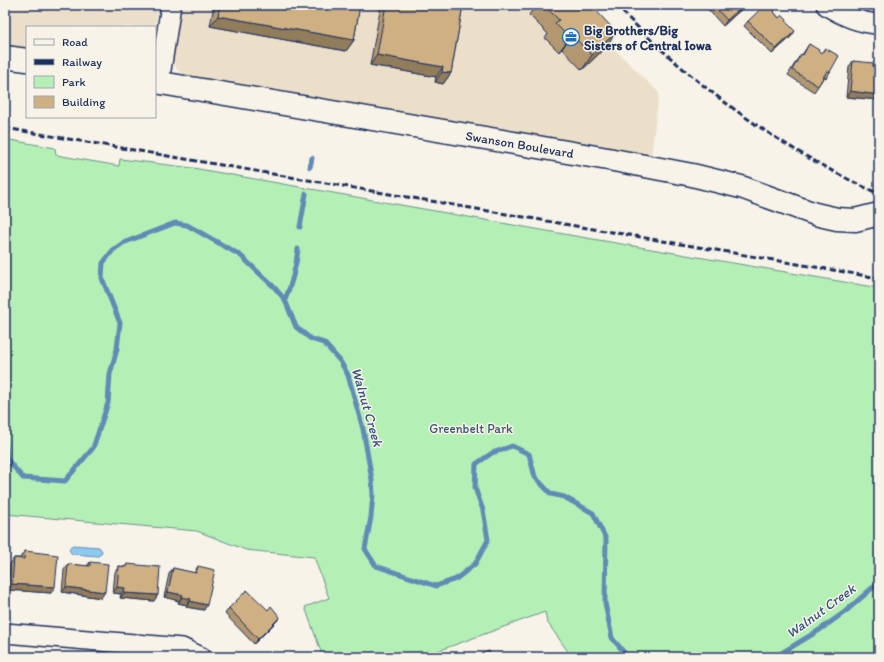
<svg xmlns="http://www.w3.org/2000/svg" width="884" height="662" viewBox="0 0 884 662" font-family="Itim,sans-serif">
  <rect width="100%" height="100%" fill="#f7f3e8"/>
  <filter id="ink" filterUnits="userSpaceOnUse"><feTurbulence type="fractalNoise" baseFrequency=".025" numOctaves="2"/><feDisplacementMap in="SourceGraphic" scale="8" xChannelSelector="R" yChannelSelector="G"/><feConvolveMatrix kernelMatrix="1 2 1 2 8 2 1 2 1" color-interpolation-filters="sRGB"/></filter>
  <g filter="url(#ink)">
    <g fill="#ebdfca">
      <polygon points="5,5 159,5 155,29 155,27 27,27 27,49 5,45"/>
      <polygon points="182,5 570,5 659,93 651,155 185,75 176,69 173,58"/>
    </g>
    <polygon fill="#b4f0b5" stroke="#68908a" points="5,139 55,148 56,155 119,166 120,159 193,168 575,236 879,288 879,657 572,657 547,622 545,612 421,657 323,657 305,607 329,598 314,557 246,550 197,531 5,514"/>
    <polygon fill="#8fc9ef" stroke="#618bb5" points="73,545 99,547 102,551 101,554 98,556 72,554 69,550 70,547"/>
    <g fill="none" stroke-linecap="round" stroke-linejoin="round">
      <g stroke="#618bb5" stroke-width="5">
        <polyline points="310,167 312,158"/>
        <polyline points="300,227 306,194"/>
        <path d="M 285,300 C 292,283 296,268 298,249"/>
        <polyline points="5,438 7,459 23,478 65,481 93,448 108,403 110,374 117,349 120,323 102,278 103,263 113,250 123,243 175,223 187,225 240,255 275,288 285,300 296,327 311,339 324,343 340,361 348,375 363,429 372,480 373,494 371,517 365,549 376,566 436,586 456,579 475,564 488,540 483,510 475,488 476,464 492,453 512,446 529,454 535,477 551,494 564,497 593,513 606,539 605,603 612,638 628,657"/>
        <polyline points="775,657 821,629 846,611 879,582"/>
      </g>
      <g stroke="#1b2f5e" stroke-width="22">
        <g id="minor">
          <path d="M 826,5 C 841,15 860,23 879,24"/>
          <polyline points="159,83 171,5"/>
          <polyline points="5,633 182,648 201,657"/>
        </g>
      </g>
      <g stroke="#1b2f5e" stroke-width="25">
        <g id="tertiary">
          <polyline points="5,57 27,60"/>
          <path id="s1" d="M 155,82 L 608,159 L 692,175 L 741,187 L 815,214 L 837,219 L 855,220 L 879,214"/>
        </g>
      </g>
      <use href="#minor" stroke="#f7f3e8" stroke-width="19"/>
      <use href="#tertiary" stroke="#f7f3e8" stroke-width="22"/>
      <g stroke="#1b2f5e" stroke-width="3" stroke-dasharray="6 3" stroke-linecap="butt">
        <path d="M 616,5 C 691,84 780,149 879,194"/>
        <polyline points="5,128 879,278"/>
      </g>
    </g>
    <g fill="#b29771" stroke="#1b2f5e">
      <polygon points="214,5 360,5 354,40 346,51 210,26"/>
      <polygon points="381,5 463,5 451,73 443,84 435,82 436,77 370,65"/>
      <polygon points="536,5 591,5 606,47 582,70 562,49 559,52 545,38 548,34 529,15"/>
      <polygon points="704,5 746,5 723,26"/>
      <polygon points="774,12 779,18 786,22 791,37 772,54 744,26 748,21"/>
      <polygon points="809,44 821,53 825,48 830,72 826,78 824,77 814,92 788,75 797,60 801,54 802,55"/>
      <polygon points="853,61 873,66 879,66 879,100 846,97 849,67"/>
      <polygon points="25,551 51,593 8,590 10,564 14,558 21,558 21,556"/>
      <polygon points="90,562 101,598 62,592 64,570 68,564 87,566"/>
      <polygon points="127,564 154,601 120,598 121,594 113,593 115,572 119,566 125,567"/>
      <polygon points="198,566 204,610 186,607 187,605 178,603 179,601 164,597 169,574 173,568 194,573"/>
      <polygon points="229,608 268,610 280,617 276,622 254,644 225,614"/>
    </g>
    <g fill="#917b5c" stroke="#1b2f5e">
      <polygon points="744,5 746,5 723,26 727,20"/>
      <polygon points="218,16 354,40 346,51 210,26"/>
      <polygon points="795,31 791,37 772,54 776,49"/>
      <polygon points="616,32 606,47 582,70 592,55"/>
      <polygon points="572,35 562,49 559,52 569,38"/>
      <polygon points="377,55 443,67 436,77 370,65"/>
      <polygon points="442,72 451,73 443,84 435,82"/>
      <polygon points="850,91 879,95 879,100 846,97"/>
      <polygon points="12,584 55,587 51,593 8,590"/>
      <polygon points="66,587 105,592 101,598 62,592"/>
      <polygon points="117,587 125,588 121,594 113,593"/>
      <polygon points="168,592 183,595 179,601 164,597"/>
      <polygon points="124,593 158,595 154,601 120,598"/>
      <polygon points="182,597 191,599 187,605 178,603"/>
      <polygon points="190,601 207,605 204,610 186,607"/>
      <polygon points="280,617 276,622 254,644 258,639"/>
    </g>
    <g fill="#cfb083" stroke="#1b2f5e">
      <polygon points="220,5 360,5 354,40 218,16"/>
      <polygon points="386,5 463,5 451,73 442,72 443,67 377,55"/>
      <polygon points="544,5 591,5 616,32 592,55 572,35 569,38 555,23 559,20"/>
      <polygon points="713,5 744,5 727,20"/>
      <polygon points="765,5 769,5 775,11 774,12 779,18 782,15 787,20 786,22 795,31 776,49 748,21"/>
      <polygon points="809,44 819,50 818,51 822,53 825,48 839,56 830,72 827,71 818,86 792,70 801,54 803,55"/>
      <polygon points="853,61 873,63 873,66 879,66 879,95 850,91"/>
      <polygon points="25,551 58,555 55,587 12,584 14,558 24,559"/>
      <polygon points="90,562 108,564 105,592 66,587 68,564 90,566"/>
      <polygon points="127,564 160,567 158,595 124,593 125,588 117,587 119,566 127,567"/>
      <polygon points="198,566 215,570 207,605 190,601 191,599 182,597 183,595 168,592 173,568 196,573"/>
      <polygon points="247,590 268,610 271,606 280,617 258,639 229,608"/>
      <polygon points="489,651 491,657 474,657"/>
      <polygon points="464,655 465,657 458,657"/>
    </g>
  </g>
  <defs>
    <g id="office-ring" transform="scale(0.9)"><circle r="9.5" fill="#f7f3e8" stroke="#1f6fb2" stroke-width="1.5"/><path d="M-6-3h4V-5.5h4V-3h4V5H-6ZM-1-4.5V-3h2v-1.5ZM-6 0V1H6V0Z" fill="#1f6fb2"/></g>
  </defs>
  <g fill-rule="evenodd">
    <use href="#office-ring" x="571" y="37"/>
  </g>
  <g text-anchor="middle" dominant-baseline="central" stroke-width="3" stroke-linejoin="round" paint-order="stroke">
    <g font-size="13" font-weight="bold" fill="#1b2f5e" stroke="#f7f3e8" text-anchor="start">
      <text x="584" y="30">Big Brothers/Big<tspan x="584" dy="15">Sisters of Central Iowa</tspan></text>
    </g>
    <g font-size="13" fill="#1b2f5e" stroke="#f7f3e8">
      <text stroke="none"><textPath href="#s1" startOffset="370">Swanson Boulevard</textPath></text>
    </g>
    <g font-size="13" fill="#3a566f" stroke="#f7f3e8">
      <text x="471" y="428">Greenbelt Park</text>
    </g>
    <g font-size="14" font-style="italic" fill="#385682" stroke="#f7f3e8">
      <text transform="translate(367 407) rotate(74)">Walnut Creek</text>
      <text transform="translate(821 611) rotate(-36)">Walnut Creek</text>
    </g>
  </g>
  <rect width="884" height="662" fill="none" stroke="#f7f3e8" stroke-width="20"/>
  <rect x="10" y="10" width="864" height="642" fill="none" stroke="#1b2f5e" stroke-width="1.5" filter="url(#ink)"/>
  <rect x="26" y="26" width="130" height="92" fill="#f7f3e8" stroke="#9fa5b1"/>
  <rect x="34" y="39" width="20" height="6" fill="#f7f3e8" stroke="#9fa5b1"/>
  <text x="62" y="46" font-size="12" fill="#1b2f5e">Road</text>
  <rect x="34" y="59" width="20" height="6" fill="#1b2f5e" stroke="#9fa5b1"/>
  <text x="62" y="66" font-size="12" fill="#1b2f5e">Railway</text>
  <rect x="34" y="76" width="20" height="12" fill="#b4f0b5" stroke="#9fa5b1"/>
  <text x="62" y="86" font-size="12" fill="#1b2f5e">Park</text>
  <rect x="34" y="96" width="20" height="12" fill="#cfb083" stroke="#9fa5b1"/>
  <text x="62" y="106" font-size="12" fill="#1b2f5e">Building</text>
</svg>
